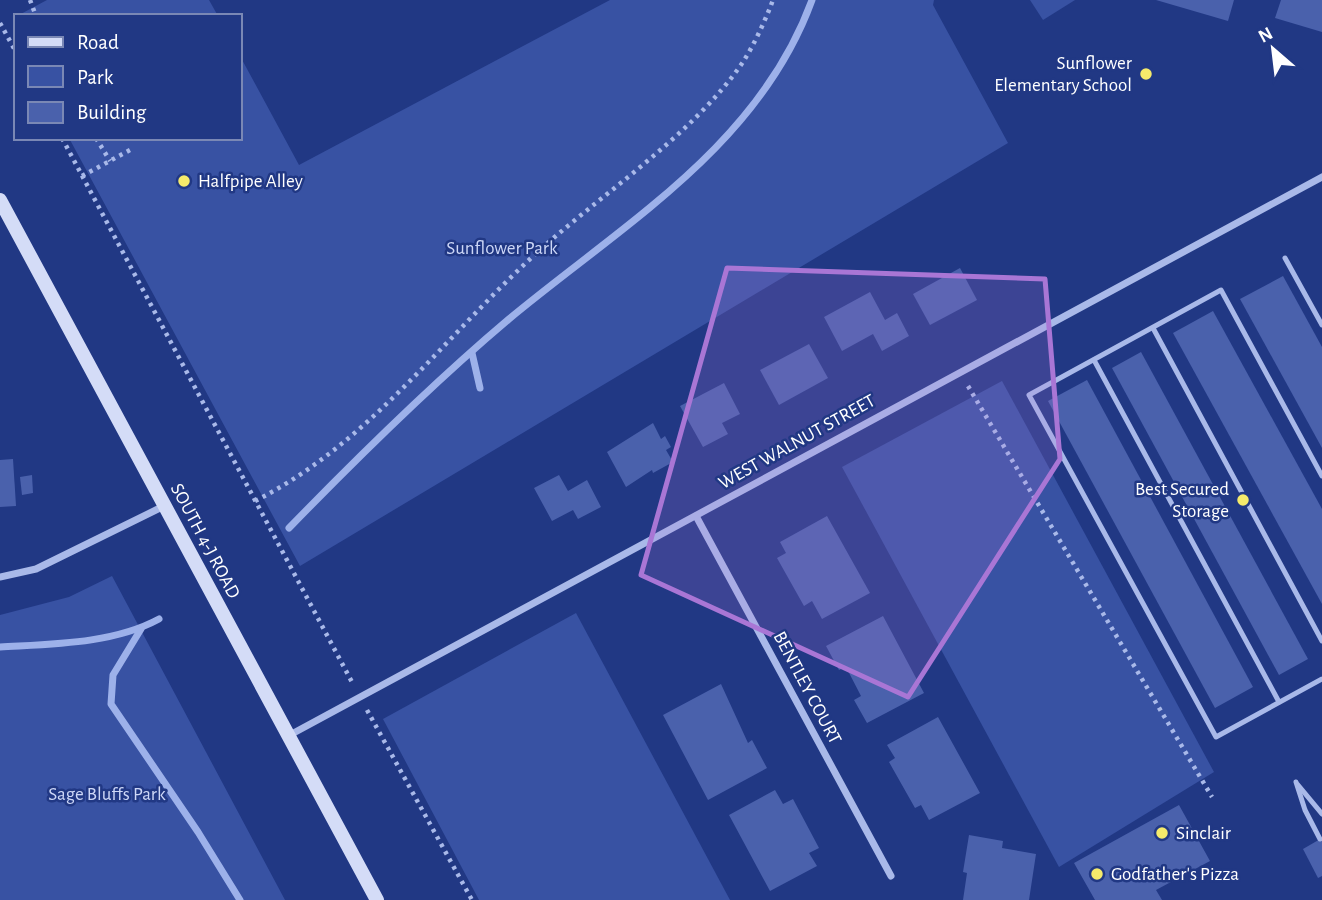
<svg xmlns="http://www.w3.org/2000/svg" width="1322" height="900" viewBox="0 0 1322 900" font-family="'Alegreya Sans',sans-serif">
  <rect width="100%" height="100%" fill="#213884"/>
  <g fill="#3852a3">
    <polygon points="47,0 209,0 218,16 17,16"/>
    <polygon points="610,0 934,0 933,5 1008,143 300,566 69,138 240,138 240,56 299,165"/>
    <polygon points="1030,0 1075,0 1043,20"/>
    <polygon points="1002,381 1214,772 1059,867 842,467"/>
    <polygon points="112,576 285,900 0,900 0,615 69,597"/>
    <polygon points="576,613 730,900 479,900 383,719"/>
  </g>
  <g fill="none" stroke-linecap="round" stroke-linejoin="round">
    <g stroke="#9db1ea" stroke-width="7">
      <polyline points="472,353 480,388"/>
      <path d="M 289,528 C 359,456 432,384 509,319 C 622,225 759,146 812,0"/>
      <polyline points="141,629 113,675 111,704 198,832 240,900"/>
      <path d="M 0,647 C 51,644 113,644 159,619"/>
    </g>
  </g>
  <g fill="#4a61ac">
    <polygon points="1156,0 1234,0 1228,21"/>
    <polygon points="1281,0 1322,0 1322,32 1275,18"/>
    <polygon points="960,268 977,300 930,325 913,294"/>
    <polygon points="1283,276 1322,347 1322,448 1240,299"/>
    <polygon points="870,292 885,320 897,313 909,336 882,351 873,334 842,351 824,317"/>
    <polygon points="1213,311 1322,509 1322,604 1173,333"/>
    <polygon points="809,344 828,378 779,405 760,370"/>
    <polygon points="1141,352 1308,659 1279,675 1112,368"/>
    <polygon points="1087,380 1253,687 1215,708 1048,401"/>
    <polygon points="724,383 740,414 722,423 728,434 703,447 680,406"/>
    <polygon points="653,423 661,439 665,436 671,447 666,450 673,462 653,473 652,470 626,487 607,452"/>
    <polygon points="13,459 16,506 0,507 0,460"/>
    <polygon points="32,475 33,493 22,495 20,477"/>
    <polygon points="559,475 568,491 587,480 601,507 578,519 573,510 552,521 534,488"/>
    <polygon points="827,516 870,593 822,619 812,601 804,606 777,558 786,553 780,542"/>
    <polygon points="883,616 924,693 867,723 854,700 861,696 846,667 839,670 826,646"/>
    <polygon points="721,684 748,743 752,740 767,768 708,800 663,715"/>
    <polygon points="938,717 980,793 929,820 921,805 915,808 889,762 895,758 887,745"/>
    <polygon points="775,790 783,804 793,799 819,848 809,853 817,866 770,891 729,815"/>
    <polygon points="1179,805 1210,861 1156,890 1162,900 1095,900 1074,863"/>
    <polygon points="969,835 1003,841 1002,848 1036,854 1029,900 963,900 967,873 963,872"/>
    <polygon points="1322,838 1322,876 1318,878 1303,849"/>
  </g>
  <g fill="none" stroke-linecap="round" stroke-linejoin="round">
    <g stroke="#a9b9e9" stroke-width="4.5" stroke-dasharray="3.5 5" stroke-linecap="butt">
      <polyline points="30,0 36,16"/>
      <polyline points="0,23 16,52"/>
      <polyline points="62,138 353,684"/>
      <polyline points="96,138 110,161"/>
      <polyline points="82,176 130,150"/>
      <polyline points="968,386 1212,797"/>
      <path d="M 255,501 C 366,445 440,343 529,260 C 596,197 691,138 743,62 C 755,43 765,21 773,0"/>
      <polyline points="367,710 472,900"/>
    </g>
    <g stroke="#a9b9e9" stroke-width="5">
      <polyline points="1285,258 1322,325"/>
      <polyline points="1153,328 1322,641"/>
      <polyline points="1094,360 1279,702"/>
      <polyline points="1322,476 1221,290 1029,395 1216,737 1322,679"/>
      <polyline points="1296,782 1305,810 1320,839"/>
      <polyline points="1298,785 1322,814"/>
    </g>
    <g stroke="#a9b9e9" stroke-width="7">
      <polyline points="696,516 891,876"/>
      <polyline points="0,577 36,569 164,506"/>
      <polyline points="288,736 1322,177"/>
    </g>
    <polyline stroke="#d4dcf7" stroke-width="14" points="0,200 377,900"/>
  </g>
  <path fill="#a976d5" fill-opacity="0.2" stroke="#a976d5" stroke-width="5" stroke-linejoin="round" d="M 727,268 L 1045,279 L 1060,459 L 908,697 L 641,575 Z"/>
  <g fill="#f5ea6b" stroke="#213884" stroke-width="2.5">
    <circle cx="1146" cy="74" r="7"/>
    <circle cx="184" cy="181" r="7"/>
    <circle cx="1243" cy="500" r="7"/>
    <circle cx="1162" cy="833" r="7"/>
    <circle cx="1097" cy="874" r="7"/>
  </g>
  <g text-anchor="middle" dominant-baseline="central" stroke-width="5" stroke-linejoin="round" paint-order="stroke">
    <g font-size="19" fill="#fff" stroke="#213884" text-anchor="start">
      <text x="1132" y="63" text-anchor="end">Sunflower<tspan x="1132" dy="22">Elementary School</tspan></text>
      <text x="198" y="181">Halfpipe Alley</text>
      <text x="1229" y="489" text-anchor="end">Best Secured<tspan x="1229" dy="22">Storage</tspan></text>
      <text x="1176" y="833">Sinclair</text>
      <text x="1111" y="874">Godfather's Pizza</text>
    </g>
    <g font-size="19" fill="#cdd7f7" stroke="#213884">
      <text x="502" y="248">Sunflower Park</text>
      <text x="107" y="794">Sage Bluffs Park</text>
    </g>
    <g font-size="19" fill="#fff" stroke="#213884">
      <text transform="translate(797 442) rotate(-29)">WEST WALNUT STREET</text>
      <text transform="translate(205 541) rotate(62)">SOUTH 4-J ROAD</text>
      <text transform="translate(807 688) rotate(62)">BENTLEY COURT</text>
    </g>
  </g>
  <rect x="14" y="14" width="228" height="126" fill="#213884" stroke="#7a88b5" stroke-width="2"/>
  <rect x="28" y="37" width="35" height="10" fill="#d4dcf7" stroke="#7a88b5" stroke-width="2"/>
  <text x="77" y="49" font-size="21" fill="#ffffff">Road</text>
  <rect x="28" y="66" width="35" height="21" fill="#3852a3" stroke="#7a88b5" stroke-width="2"/>
  <text x="77" y="84" font-size="21" fill="#ffffff">Park</text>
  <rect x="28" y="102" width="35" height="21" fill="#4a61ac" stroke="#7a88b5" stroke-width="2"/>
  <text x="77" y="119" font-size="21" fill="#ffffff">Building</text>
  <g transform="translate(1273 49) rotate(332)" stroke="#213884" stroke-width="5" paint-order="stroke">
  <path d="M0-5L12 26L0 18L-12 26Z" fill="#ffffff"/>
  <text y="-10" font-size="19" font-weight="bold" text-anchor="middle" fill="#ffffff">N</text>
  </g>
</svg>
